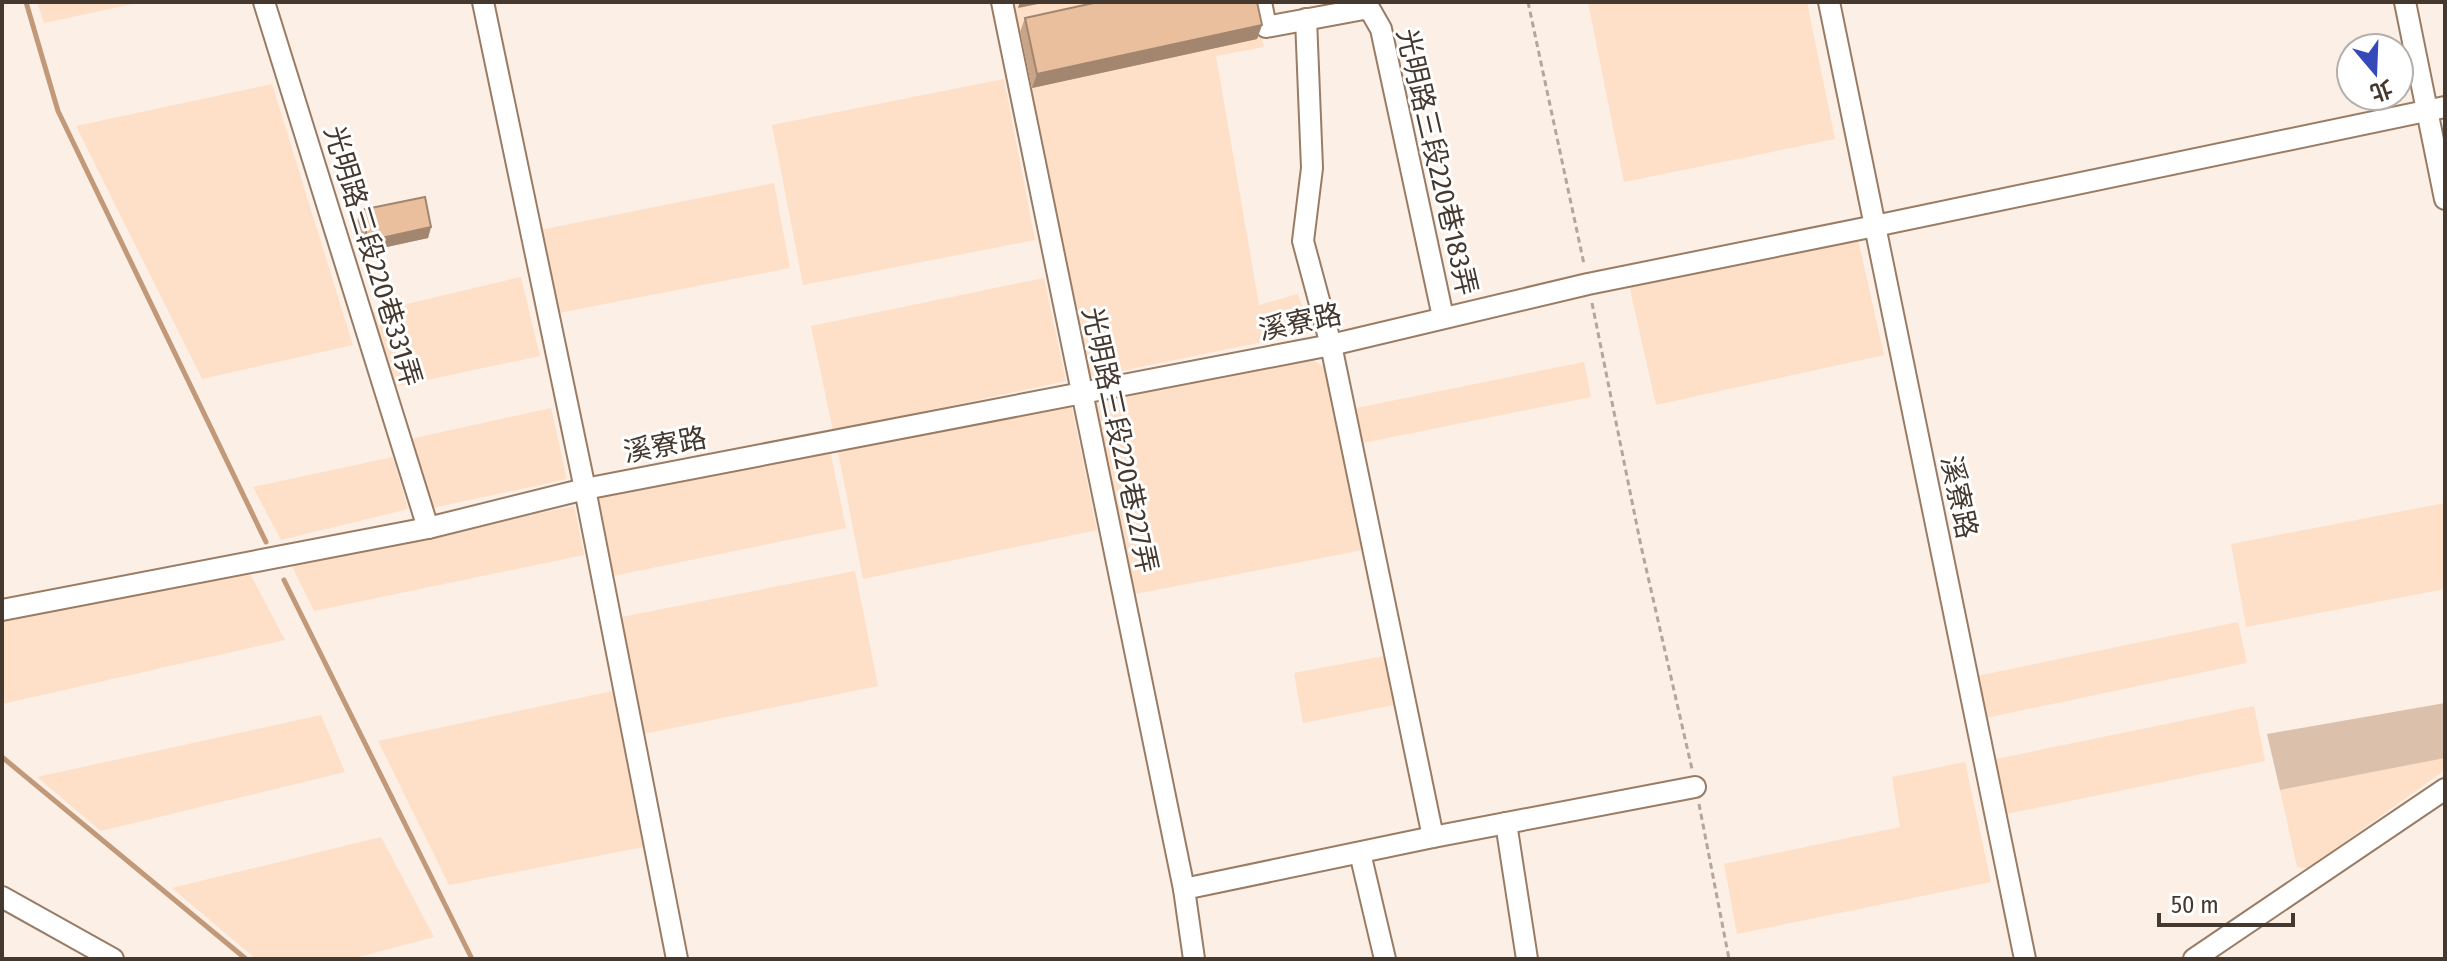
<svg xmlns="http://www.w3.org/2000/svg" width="2447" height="961" viewBox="0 0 2447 961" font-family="'Fira Sans Condensed','Noto Sans TC',sans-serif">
  <rect width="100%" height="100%" fill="#fcefe5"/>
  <g fill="#fedfc7">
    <polygon points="37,2 142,2 44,23"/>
    <polygon points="1011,2 1252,2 1264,47 1216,56 1259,305 1298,294 1311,332 1087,378"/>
    <polygon points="1588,2 1807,2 1835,139 1624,182"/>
    <polygon points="1004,79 1035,240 803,285 772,125"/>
    <polygon points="272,84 353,345 202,379 76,126"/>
    <polygon points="774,183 790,268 553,314 540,230"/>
    <polygon points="1858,239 1884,355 1656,405 1628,280"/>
    <polygon points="521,277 540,356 389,388 365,314"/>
    <polygon points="1044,278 1066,381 833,431 811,326"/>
    <polygon points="1303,353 1327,369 1363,550 1130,595 1093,407 1108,388"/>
    <polygon points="1584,362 1591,397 1358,444 1351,409"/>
    <polygon points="1070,399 1097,530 863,579 837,447"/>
    <polygon points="551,408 567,479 428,509 405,440"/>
    <polygon points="830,450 846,528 608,577 592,499"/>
    <polygon points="393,457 408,509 281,540 253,487"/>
    <polygon points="2445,503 2445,589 2246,627 2231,544"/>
    <polygon points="574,506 584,555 314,611 291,564"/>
    <polygon points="246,566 285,640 2,704 2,620"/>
    <polygon points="855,571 878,686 639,735 616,618"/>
    <polygon points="2238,622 2247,663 1981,719 1972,677"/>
    <polygon points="1384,656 1394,705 1303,723 1294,673"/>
    <polygon points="612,691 643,847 449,885 378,741"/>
    <polygon points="2254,706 2265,761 2002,815 1991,760"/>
    <polygon points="321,715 345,772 101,831 37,777"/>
    <polygon points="2445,758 2445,770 2308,868 2297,867 2280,790"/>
    <polygon points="1965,762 1991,882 1737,934 1724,864 1900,827 1892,777"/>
    <polygon points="381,837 434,937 351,959 256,959 172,888"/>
  </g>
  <polygon fill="#dbc0ab" points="2445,703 2445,758 2280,790 2267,734"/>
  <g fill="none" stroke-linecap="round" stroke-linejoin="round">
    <g stroke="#c19979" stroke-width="5">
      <polyline points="26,2 58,111 266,542"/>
      <polyline points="284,580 472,959"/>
      <polyline points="2,757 246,959"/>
    </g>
    <g stroke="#997c65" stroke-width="24">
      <g id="minor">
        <polyline points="264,2 428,528"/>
        <polyline points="483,2 585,489 677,959"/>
        <polyline points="1002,2 1184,889 1194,959"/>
        <polyline points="1261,2 1266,27 1369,8 1381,29 1443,317"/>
        <polyline points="1829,2 1875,226 2445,107"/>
        <polyline points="2405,2 2445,199"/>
        <polyline points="1306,19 1312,168 1303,241 1331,345 1433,837"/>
        <polyline points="2,610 428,528 585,489 1331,345 1588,284 1875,226 2025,959"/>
        <polyline points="1506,823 1527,959"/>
        <polyline points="1360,853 1385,959"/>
        <polyline points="1184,889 1433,837 1695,787"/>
        <polyline points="2,897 113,959"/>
        <polyline points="2194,959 2445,789"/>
      </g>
    </g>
    <g stroke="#b3a69c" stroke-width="3" stroke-dasharray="6 4" stroke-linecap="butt">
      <polyline points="1528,2 1584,264"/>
      <polyline points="1592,303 1641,546 1692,769"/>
      <polyline points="1699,804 1729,959"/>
    </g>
    <use href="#minor" stroke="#fff" stroke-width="20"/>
  </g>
  <g fill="#c8a488">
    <polygon points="1025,18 1262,25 1257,39 1032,88 1020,32"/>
    <polygon points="361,210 431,227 428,238 364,252 357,221"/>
  </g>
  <g fill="#a3866f">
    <polygon points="1020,2 1048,2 1018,8"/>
    <polygon points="1262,25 1257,39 1032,88 1037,74"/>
    <polygon points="431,227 428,238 364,252 368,241"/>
  </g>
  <g fill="#e9bf9e" stroke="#a3866f" stroke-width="2">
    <polygon points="1098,2 1257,2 1262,25 1037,74 1025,18"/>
    <polygon points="425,197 431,227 368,241 361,210"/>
  </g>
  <g text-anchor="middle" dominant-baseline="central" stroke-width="6" stroke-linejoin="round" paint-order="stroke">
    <g font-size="28" fill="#45382e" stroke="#fff">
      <text transform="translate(1437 162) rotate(77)">光明路三段220巷183弄</text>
      <text transform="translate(373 256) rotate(73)">光明路三段220巷331弄</text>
      <text transform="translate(1300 322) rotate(-12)">溪寮路</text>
      <text transform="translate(1120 440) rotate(78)">光明路三段220巷227弄</text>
      <text transform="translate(665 445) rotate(-11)">溪寮路</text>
      <text transform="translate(1959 497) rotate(78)">溪寮路</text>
    </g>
  </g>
  <rect width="2447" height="961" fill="none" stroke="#45382e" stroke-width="8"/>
  <g transform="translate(2375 72) rotate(161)"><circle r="38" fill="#ffffff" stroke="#b5afab" stroke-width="2"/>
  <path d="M0-6L14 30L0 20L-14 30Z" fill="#3549bb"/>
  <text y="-12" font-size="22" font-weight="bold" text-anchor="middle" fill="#45382e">北</text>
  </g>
  <path d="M2159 913v12h134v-12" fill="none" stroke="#45382e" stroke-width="4"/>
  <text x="2171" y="913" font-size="24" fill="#45382e" stroke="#ffffff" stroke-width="6" paint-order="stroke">50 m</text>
</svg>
